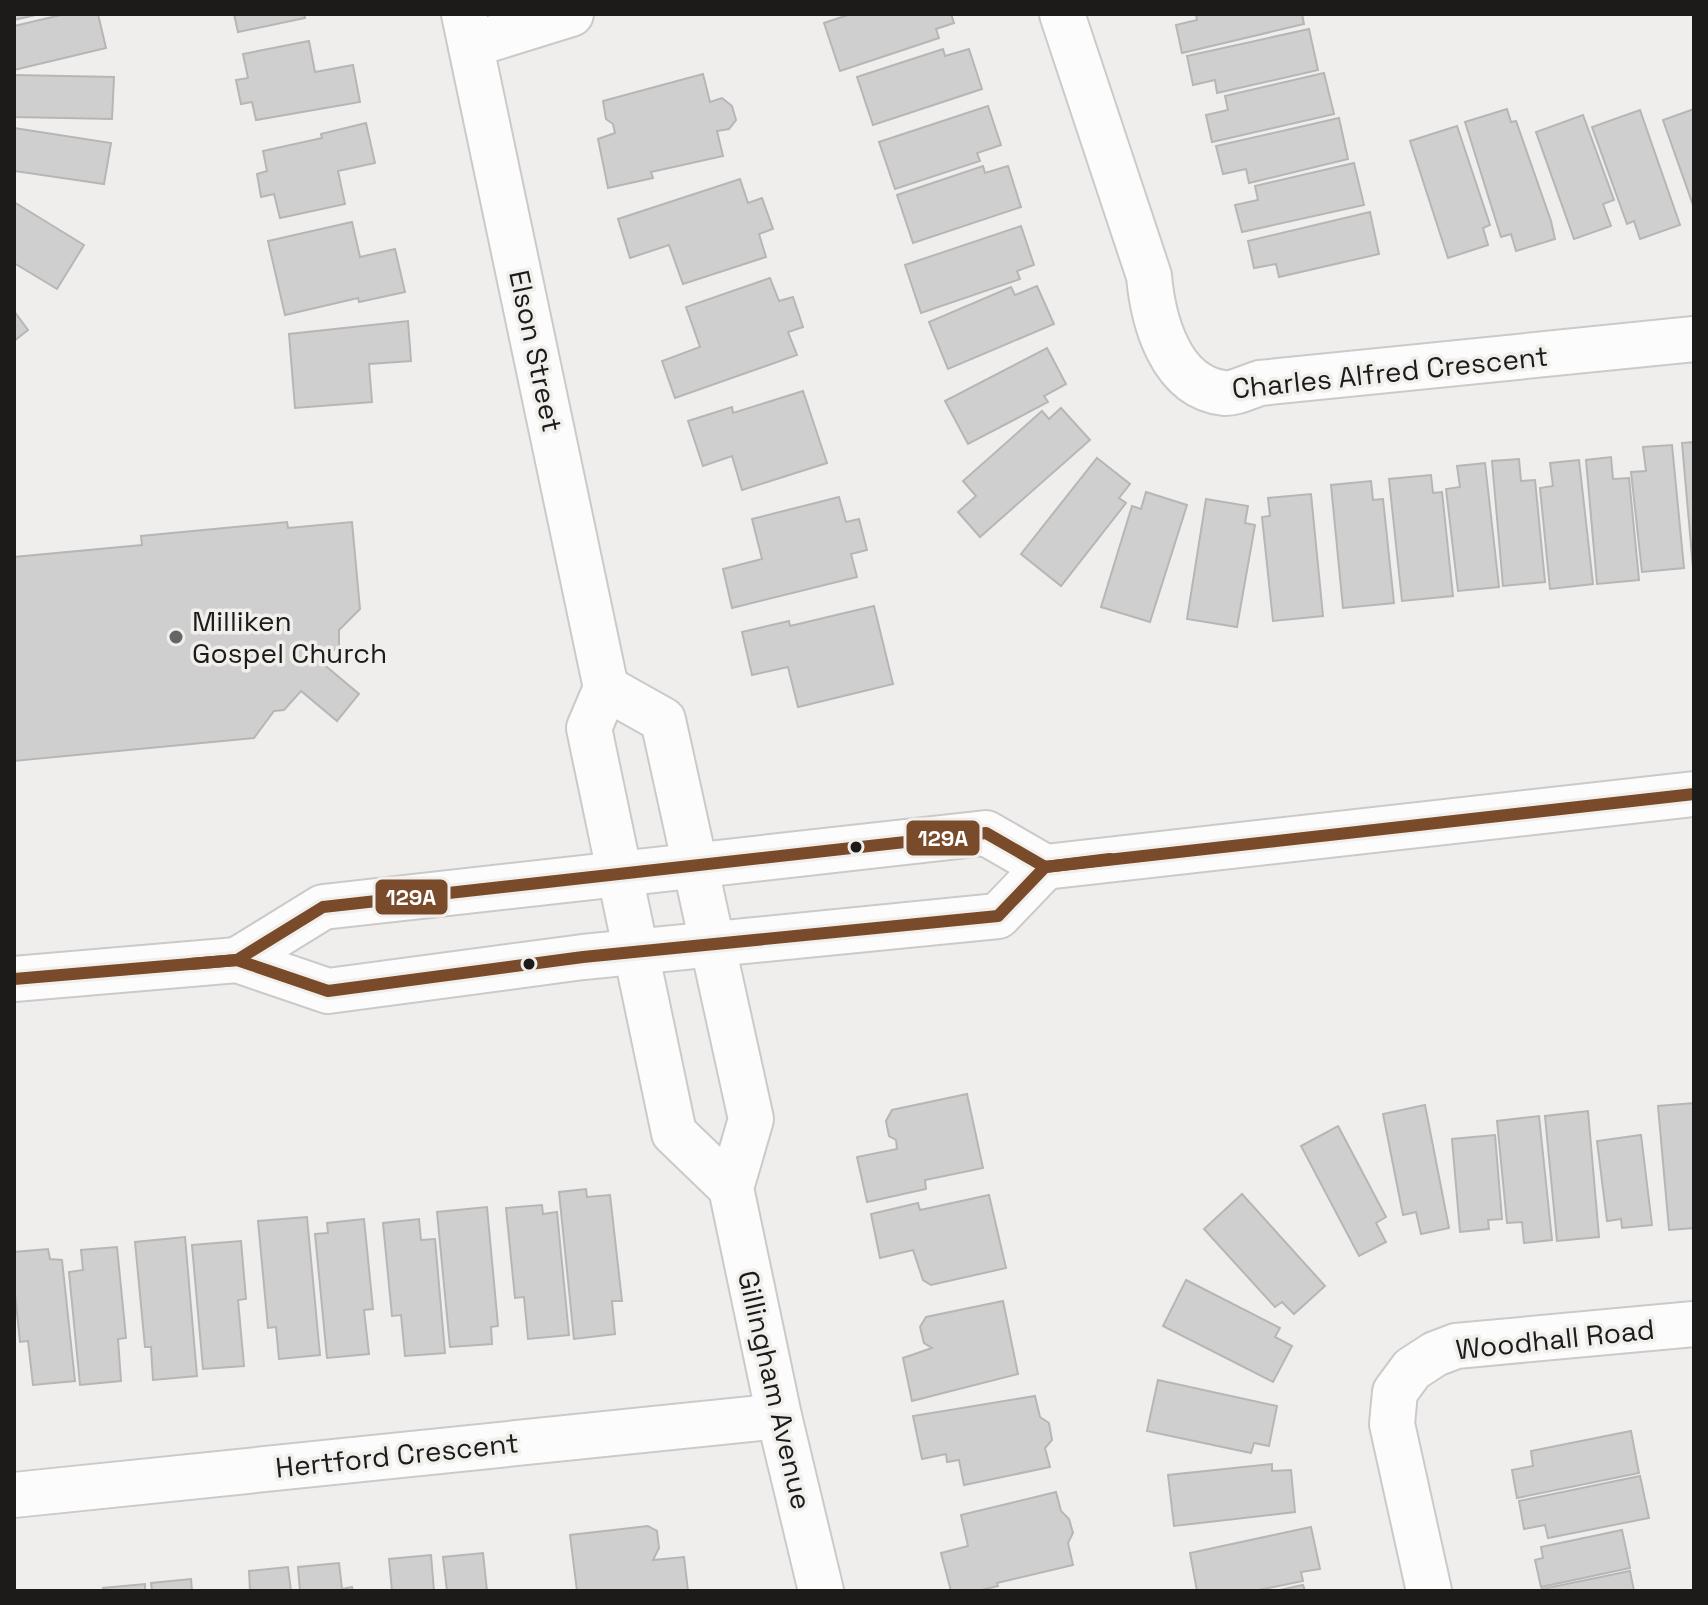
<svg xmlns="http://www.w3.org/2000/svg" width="1708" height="1605" viewBox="0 0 1708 1605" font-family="'Space Grotesk',sans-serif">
  <rect width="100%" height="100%" fill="#efeeed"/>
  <g fill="#d0cfcf" stroke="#b7b6b5" stroke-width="2">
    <polygon points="14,14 40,14 14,20"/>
    <polygon points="65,14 98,14 106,48 14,70 14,26"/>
    <polygon points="234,14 304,14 305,18 238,32"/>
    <polygon points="851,14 951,14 954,23 936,29 939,38 840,71 824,23"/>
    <polygon points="1196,14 1302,14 1304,24 1182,53 1176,25 1197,20"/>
    <polygon points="1309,29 1318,70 1217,93 1215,80 1193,85 1187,56"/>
    <polygon points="309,41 315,72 353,65 360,102 256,120 252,102 241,104 236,80 248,78 243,54"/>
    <polygon points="943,49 945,56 969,49 982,89 873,125 857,77"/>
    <polygon points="1324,73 1334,114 1212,142 1206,115 1228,110 1225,96"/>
    <polygon points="703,74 710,102 722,98 732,106 736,120 729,129 717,131 723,156 651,172 653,178 608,188 598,139 615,133 613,124 606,119 603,101"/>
    <polygon points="14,75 114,77 112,119 14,117"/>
    <polygon points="988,106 1001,145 977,153 980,161 895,189 879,142"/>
    <polygon points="1507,109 1511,122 1516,121 1551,221 1555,239 1516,251 1511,234 1501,237 1465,122"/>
    <polygon points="1694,109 1694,208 1663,120"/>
    <polygon points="1640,110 1680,225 1640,239 1634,221 1627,224 1592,127"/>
    <polygon points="1583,115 1614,200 1603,204 1611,226 1574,239 1536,132"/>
    <polygon points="1339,118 1348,159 1249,183 1246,169 1223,174 1216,146"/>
    <polygon points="366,123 375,163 338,171 345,204 280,218 274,194 261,197 257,174 267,171 263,151 322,138 321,134"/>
    <polygon points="1457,126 1490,225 1483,228 1488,245 1448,258 1410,141"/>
    <polygon points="14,128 111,143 104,184 14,171"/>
    <polygon points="1354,163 1364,205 1242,232 1235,205 1258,200 1255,186"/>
    <polygon points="983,166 985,173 1008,166 1021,207 913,243 897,195"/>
    <polygon points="740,179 748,203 762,198 773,229 759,234 766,257 683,284 669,245 630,258 618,219"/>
    <polygon points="14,202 84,245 57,289 14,263"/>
    <polygon points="1370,212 1379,254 1279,277 1276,264 1254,268 1248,241"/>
    <polygon points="352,222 360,257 395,249 405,292 359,302 358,298 285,315 268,241"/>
    <polygon points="1021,226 1034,265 1017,271 1020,279 921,313 905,265"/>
    <polygon points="770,278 779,301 793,297 803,327 788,332 797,355 675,398 662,361 700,347 686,307"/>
    <polygon points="1037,286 1054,324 948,369 929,322 1011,287 1015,295"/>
    <polygon points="14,311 28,330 14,341"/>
    <polygon points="408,321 411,361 369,364 372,402 295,408 289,334"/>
    <polygon points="1047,348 1066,384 1044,396 1048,402 968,444 945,401"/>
    <polygon points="803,391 827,463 742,490 732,456 703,466 688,421 732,407 733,413"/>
    <polygon points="1061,408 1090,440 980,537 958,512 976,496 963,481 1042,411 1049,419"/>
    <polygon points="1694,442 1694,568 1693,568 1682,443"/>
    <polygon points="1672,445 1684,568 1642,572 1631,472 1646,471 1643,447"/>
    <polygon points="1611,457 1613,479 1629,478 1639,580 1597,584 1586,460"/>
    <polygon points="1097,458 1130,484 1119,498 1126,503 1061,586 1021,554"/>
    <polygon points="1519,459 1521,481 1535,480 1545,582 1503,586 1492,461"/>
    <polygon points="1579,460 1593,584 1550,589 1540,488 1553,486 1550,463"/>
    <polygon points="1485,463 1499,587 1458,591 1446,489 1460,487 1457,466"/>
    <polygon points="1431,475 1433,493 1442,492 1453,596 1402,601 1389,479"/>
    <polygon points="1371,481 1373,500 1383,499 1394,603 1343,608 1331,485"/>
    <polygon points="1146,492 1187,505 1150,622 1101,607 1132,506 1141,509"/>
    <polygon points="1311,494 1323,616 1273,621 1262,517 1270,516 1268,498"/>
    <polygon points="839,497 846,522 859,519 867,550 851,554 857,577 732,608 723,569 762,559 752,519"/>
    <polygon points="1206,499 1248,506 1245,523 1255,525 1237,627 1187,619"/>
    <polygon points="287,522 288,528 352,522 360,609 339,630 339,645 321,662 359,694 337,721 301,691 284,710 274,711 254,738 14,761 14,557 142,545 141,536"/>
    <polygon points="874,606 893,684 798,707 788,667 752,675 742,632 789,621 790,626"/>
    <polygon points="967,1094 983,1168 925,1180 926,1189 867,1202 857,1157 897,1149 896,1140 889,1136 886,1121 892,1110"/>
    <polygon points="1694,1103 1694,1228 1669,1230 1658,1106"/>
    <polygon points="1425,1105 1449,1228 1421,1234 1416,1212 1403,1215 1383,1114"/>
    <polygon points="1588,1111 1599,1237 1557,1241 1545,1116"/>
    <polygon points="1539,1116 1552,1240 1524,1243 1522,1222 1507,1223 1497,1121"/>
    <polygon points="1338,1126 1386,1217 1376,1223 1386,1242 1359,1256 1301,1146"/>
    <polygon points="1495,1135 1502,1219 1488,1220 1489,1229 1460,1232 1452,1139"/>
    <polygon points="1641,1135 1652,1225 1622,1228 1621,1219 1607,1221 1597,1141"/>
    <polygon points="586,1189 587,1197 610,1195 622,1301 612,1301 615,1334 574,1339 559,1192"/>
    <polygon points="1242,1194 1325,1286 1294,1314 1282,1302 1275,1307 1204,1229"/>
    <polygon points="989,1195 1006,1268 931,1285 923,1280 913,1250 880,1258 871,1214 918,1203 920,1210"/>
    <polygon points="542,1205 543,1214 557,1212 569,1335 528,1339 524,1297 515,1298 506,1208"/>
    <polygon points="487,1207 498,1326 491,1327 492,1344 450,1347 437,1212"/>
    <polygon points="307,1217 320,1355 279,1359 276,1327 268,1328 258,1221"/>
    <polygon points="364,1219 373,1309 364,1310 369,1354 327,1358 315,1234 328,1233 327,1223"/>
    <polygon points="419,1219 421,1240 435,1239 445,1353 405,1356 401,1315 392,1316 383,1223"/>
    <polygon points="185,1237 197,1376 153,1380 151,1347 145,1347 135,1242"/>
    <polygon points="241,1241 246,1299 238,1300 244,1366 203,1369 192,1245"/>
    <polygon points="117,1247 126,1338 118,1339 121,1381 80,1385 69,1272 83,1270 81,1250"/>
    <polygon points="48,1249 50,1259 62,1260 75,1381 33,1385 28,1341 20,1342 14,1284 14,1252"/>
    <polygon points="1186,1280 1280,1328 1275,1337 1292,1346 1273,1382 1163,1326"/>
    <polygon points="1003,1301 1018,1374 912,1401 903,1358 932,1348 924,1343 920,1327 926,1317"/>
    <polygon points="1158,1380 1277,1406 1269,1446 1254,1443 1251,1453 1147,1431"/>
    <polygon points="1035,1396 1040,1417 1049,1423 1052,1440 1045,1448 1050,1467 964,1485 959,1460 947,1462 946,1454 922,1459 913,1416"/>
    <polygon points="1631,1431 1639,1473 1517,1498 1512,1470 1533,1466 1531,1451"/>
    <polygon points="1272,1464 1272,1471 1291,1470 1295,1512 1174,1526 1168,1475"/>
    <polygon points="1640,1476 1649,1518 1548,1538 1545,1525 1524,1529 1519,1501"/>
    <polygon points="1056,1492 1061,1511 1069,1519 1073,1533 1068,1543 1073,1565 997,1583 998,1586 977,1591 951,1591 941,1553 968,1546 961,1515"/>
    <polygon points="648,1526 657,1531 659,1548 653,1560 684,1557 688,1591 577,1591 570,1535"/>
    <polygon points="1311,1527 1320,1569 1301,1572 1303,1581 1254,1591 1197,1591 1190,1553"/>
    <polygon points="1622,1530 1630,1568 1541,1587 1535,1560 1543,1558 1541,1547"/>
    <polygon points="483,1553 487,1591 447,1591 443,1557"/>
    <polygon points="431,1555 434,1591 392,1591 389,1559"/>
    <polygon points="339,1563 342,1589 352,1587 353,1591 300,1591 298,1567"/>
    <polygon points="288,1567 291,1591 243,1591 250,1591 249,1571"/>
    <polygon points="1630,1571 1634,1591 1542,1591 1542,1589"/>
    <polygon points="191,1579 192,1591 152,1591 151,1583"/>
    <polygon points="145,1584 145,1591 104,1591 103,1588"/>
    <polygon points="1303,1585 1305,1591 1275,1591"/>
  </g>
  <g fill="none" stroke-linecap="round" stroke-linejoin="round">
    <g stroke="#cbcac9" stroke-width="48">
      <g id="minor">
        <path d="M 1062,14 L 1149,276 C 1153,320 1170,387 1224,393 C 1234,394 1250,386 1260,383 L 1694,339"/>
        <polyline points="471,45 571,14"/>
        <polyline points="14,1495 779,1416"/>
        <polyline points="1429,1591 1392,1424 1395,1392 1412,1369 1435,1354 1456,1346 1694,1324"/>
      </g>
    </g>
    <g stroke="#cbcac9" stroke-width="48">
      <g id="tertiary">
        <polyline points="464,14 606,688 589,728 674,1133 731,1188"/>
        <polyline points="606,688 663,720 751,1119 731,1188 779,1416 821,1591"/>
      </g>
    </g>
    <g stroke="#cbcac9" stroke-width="48">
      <g id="secondary">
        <polyline points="237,960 323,907 986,833 1045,867 1694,794"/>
        <polyline points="14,979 237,960 328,991 583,957 998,916 1045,867"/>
      </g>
    </g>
    <use href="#minor" stroke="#fdfcfc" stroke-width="44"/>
    <use href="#tertiary" stroke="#fdfcfc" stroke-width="44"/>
    <use href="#secondary" stroke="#fdfcfc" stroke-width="44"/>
    <g stroke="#f0efec" stroke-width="18">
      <g id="bus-1">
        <polyline points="190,964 237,960 323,907 986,833 1045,867 1110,859"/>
        <polyline points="14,979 237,960 328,991 583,957 998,916 1045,867 1694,794"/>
      </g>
    </g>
    <use href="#bus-1" stroke="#7a4b2a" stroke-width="12"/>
  </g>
  <circle fill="#666564" stroke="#f0efec" stroke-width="3" cx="176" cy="637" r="8"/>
  <g fill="#1c1b1a" stroke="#f0efec" stroke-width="3">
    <circle cx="856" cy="847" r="7"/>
    <circle cx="529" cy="964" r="7"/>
  </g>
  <g text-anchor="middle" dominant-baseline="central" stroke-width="7" stroke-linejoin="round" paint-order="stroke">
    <g font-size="28" fill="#1c1b1a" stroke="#f0efec">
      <text transform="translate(536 351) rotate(78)">Elson Street</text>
      <text transform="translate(1390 372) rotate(-6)">Charles Alfred Crescent</text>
      <text transform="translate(1555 1339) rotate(-6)">Woodhall Road</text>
      <text transform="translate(775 1390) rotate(77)">Gillingham Avenue</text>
      <text transform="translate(397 1455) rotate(-6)">Hertford Crescent</text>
    </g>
    <g font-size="28" fill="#1c1b1a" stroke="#f0efec" text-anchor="start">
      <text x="192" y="621">Milliken<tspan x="192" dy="32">Gospel Church</tspan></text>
    </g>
  </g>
  <g stroke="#f0efec" stroke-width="3">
    <rect x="905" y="819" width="76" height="38" rx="8" fill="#7a4b2a"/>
    <rect x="374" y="878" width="75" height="38" rx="8" fill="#7a4b2a"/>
  </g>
  <g font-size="22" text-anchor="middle" font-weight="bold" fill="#fff">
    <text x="943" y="846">129A</text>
    <text x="411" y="905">129A</text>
  </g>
  <rect width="1708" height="1605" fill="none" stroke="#1c1b1a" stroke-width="32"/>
</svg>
